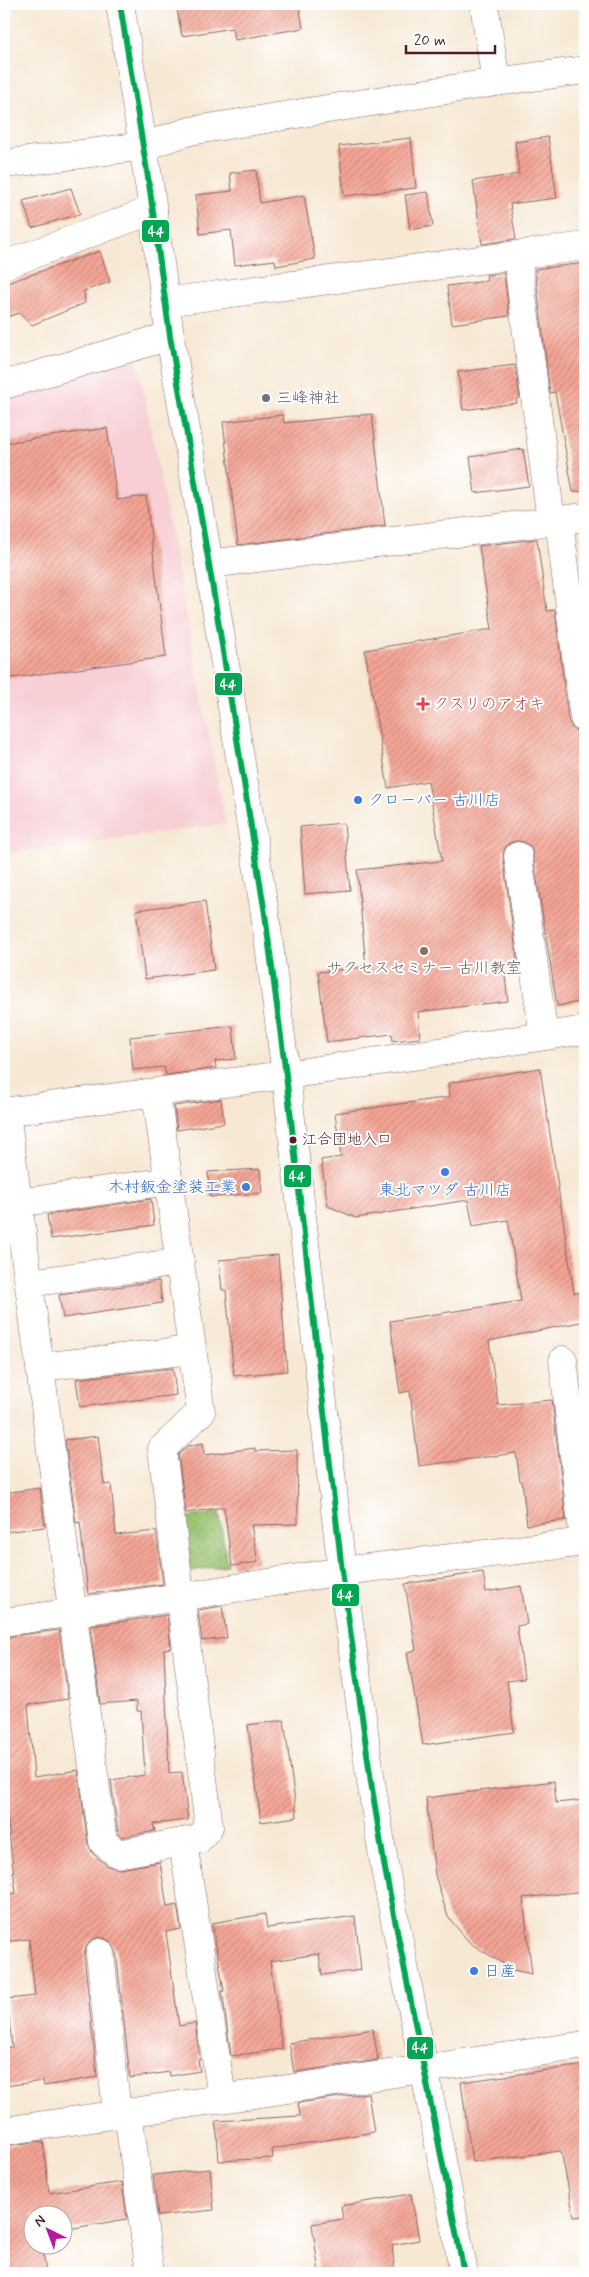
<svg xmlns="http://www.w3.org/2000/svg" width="589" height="2277" viewBox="0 0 589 2277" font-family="Mynerve,'Klee One',sans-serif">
  <defs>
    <pattern id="green-dots" width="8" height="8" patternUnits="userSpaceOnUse" patternTransform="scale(1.25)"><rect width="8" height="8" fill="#97c16d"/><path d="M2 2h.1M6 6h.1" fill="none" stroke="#84a55f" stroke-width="1.8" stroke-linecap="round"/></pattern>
    <pattern id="building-hatch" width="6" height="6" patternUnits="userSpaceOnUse" patternTransform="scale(1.25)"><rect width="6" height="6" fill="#f5a696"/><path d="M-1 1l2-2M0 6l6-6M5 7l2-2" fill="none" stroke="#c8877b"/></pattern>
  </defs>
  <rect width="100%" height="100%" fill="#fff"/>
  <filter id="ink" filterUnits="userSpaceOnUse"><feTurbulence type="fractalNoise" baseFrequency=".02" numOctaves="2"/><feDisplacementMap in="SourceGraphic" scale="10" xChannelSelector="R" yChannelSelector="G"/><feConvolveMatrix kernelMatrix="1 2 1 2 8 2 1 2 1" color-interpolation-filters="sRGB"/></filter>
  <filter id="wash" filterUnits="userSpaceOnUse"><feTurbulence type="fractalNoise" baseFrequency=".0096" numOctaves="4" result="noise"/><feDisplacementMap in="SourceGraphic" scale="20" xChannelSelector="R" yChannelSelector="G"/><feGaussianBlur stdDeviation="1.12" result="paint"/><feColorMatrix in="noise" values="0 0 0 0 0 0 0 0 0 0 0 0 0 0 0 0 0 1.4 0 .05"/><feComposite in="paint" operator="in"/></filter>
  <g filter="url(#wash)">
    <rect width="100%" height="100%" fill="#f7e8d4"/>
    <polygon fill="#f7cfd4" points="137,356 226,824 4,854 4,396"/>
    <polygon fill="url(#green-dots)" stroke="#70704c" points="219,1512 227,1565 191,1571 183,1518"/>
    <g id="blocks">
      <g fill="url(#building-hatch)">
        <polygon points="176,4 299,4 303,28 235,40 233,28 182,36"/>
        <polygon points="548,137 557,198 510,204 516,239 482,244 473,181 519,174 515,142"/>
        <polygon points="411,138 416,188 344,196 339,146"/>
        <polygon points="256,170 260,203 304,195 315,259 276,266 275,260 235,265 231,230 200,234 196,195 232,191 230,173"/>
        <polygon points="71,188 80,214 32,228 23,201"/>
        <polygon points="428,192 433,226 410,230 405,195"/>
        <polygon points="100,251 110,282 84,291 85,303 32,325 19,313 4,318 4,284"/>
        <polygon points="585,263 585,491 573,492 555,392 550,393 535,269"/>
        <polygon points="504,273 509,316 452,324 447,286 487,281 486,275"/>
        <polygon points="515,365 520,398 516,399 517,403 463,410 458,372"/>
        <polygon points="372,414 385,526 238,545 223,422 283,415 284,423"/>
        <polygon points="107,428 117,500 146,496 166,657 4,679 4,443"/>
        <polygon points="523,449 529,486 475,493 470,457"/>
        <polygon points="537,539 547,611 555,610 568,720 572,728 578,732 585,733 585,736 580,736 585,772 585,1001 557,1006 533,854 531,847 524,842 515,841 508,844 504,850 503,858 518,966 504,968 508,1001 418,1012 420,1038 393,1041 392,1034 327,1042 318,972 366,967 357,870 442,861 428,781 388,788 365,650 492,629 479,546"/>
        <polygon points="344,823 350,890 305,894 300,827"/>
        <polygon points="205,901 214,970 145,979 136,910"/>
        <polygon points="233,1026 236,1059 215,1061 216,1068 166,1075 164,1067 133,1070 130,1037"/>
        <polygon points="540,1068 574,1293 585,1292 585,1321 489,1341 498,1405 552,1400 566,1520 527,1525 522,1481 520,1481 516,1453 419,1466 410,1391 400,1393 390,1321 521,1301 508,1220 473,1226 468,1200 356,1218 328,1206 321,1160 341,1157 335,1113 450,1097 448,1083"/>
        <polygon points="221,1099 224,1123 177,1130 174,1106"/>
        <polygon points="260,1169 262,1193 210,1197 208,1172"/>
        <polygon points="151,1199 154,1225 51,1239 47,1215"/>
        <polygon points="278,1255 287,1371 234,1376 226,1290 222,1290 219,1260"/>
        <polygon points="159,1281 162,1303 63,1318 59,1295"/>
        <polygon points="173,1368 176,1395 80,1407 76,1379"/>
        <polygon points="98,1436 104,1485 111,1484 116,1535 156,1531 163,1584 88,1594 80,1522 76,1523 65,1440"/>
        <polygon points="203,1443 204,1455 255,1448 255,1451 297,1450 298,1524 251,1525 258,1562 232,1566 224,1507 186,1513 178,1455 188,1446"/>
        <polygon points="40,1488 45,1527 4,1532 4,1493"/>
        <polygon points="483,1572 486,1592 521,1586 527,1624 517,1626 524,1679 507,1681 514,1732 423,1745 407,1652 416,1650 405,1584"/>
        <polygon points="222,1606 227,1638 202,1641 198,1610"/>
        <polygon points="167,1615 171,1648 164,1649 169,1773 182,1772 188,1820 153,1824 155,1831 122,1837 118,1834 111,1780 145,1775 141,1711 137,1711 137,1701 100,1704 90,1626"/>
        <polygon points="59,1630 68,1699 28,1705 34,1777 78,1770 88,1844 93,1854 108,1866 120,1869 160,1862 167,1907 177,1905 181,1929 166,1932 179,2026 195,2023 200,2060 198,2060 200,2071 170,2076 169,2072 130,2078 116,1951 112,1943 106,1939 99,1937 90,1941 86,1947 84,1955 97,2077 44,2086 43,2081 4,2086 4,2048 12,2047 7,1999 35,1996 29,1939 4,1942 4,1895 16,1893 4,1789 4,1637"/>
        <polygon points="284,1720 297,1817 261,1822 248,1725"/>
        <polygon points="554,1781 556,1803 585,1800 585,1891 523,1898 532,1974 513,1970 470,1943 448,1917 435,1875 426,1798"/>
        <polygon points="265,1914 267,1928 355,1916 361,1970 322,1975 319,1954 270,1961 282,2049 231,2056 222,1991 224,1991 212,1923"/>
        <polygon points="373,2029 378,2060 294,2072 289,2043"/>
        <polygon points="585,2065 585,2216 574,2217 561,2151 472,2162 461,2082"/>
        <polygon points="368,2093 374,2132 272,2149 273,2158 219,2161 216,2121 300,2116 298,2103"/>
        <polygon points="43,2141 49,2193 122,2182 127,2219 62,2230 62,2214 32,2214 32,2244 42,2244 46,2273 4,2273 4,2146"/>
        <polygon points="210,2169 214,2210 158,2216 153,2175"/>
        <polygon points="411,2194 419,2240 392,2245 395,2273 319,2273 312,2224 343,2219 341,2206"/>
      </g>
    </g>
  </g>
  <g filter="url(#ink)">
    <use href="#blocks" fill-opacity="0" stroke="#876566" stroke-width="1"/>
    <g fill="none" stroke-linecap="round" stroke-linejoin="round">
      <g stroke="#876566" stroke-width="29">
        <g id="minor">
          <polyline points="484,4 496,82"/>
          <polyline points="4,164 144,146 190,131 496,82 585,70"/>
          <polyline points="517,255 551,521"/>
          <polyline points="4,265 153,210"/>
          <polyline points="165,302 585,246"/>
          <polyline points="4,385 170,336"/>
          <polyline points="559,520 584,718"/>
          <polyline points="209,564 585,517"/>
          <polyline points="518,856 544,1036"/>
          <polyline points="4,1112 286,1075 585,1030"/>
          <polyline points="6,1112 103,1842 118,1854 199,1839 209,1827 162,1449 201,1412 156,1093"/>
          <polyline points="18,1203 169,1181"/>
          <polyline points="29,1283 180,1262"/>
          <polyline points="563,1360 584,1542"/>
          <polyline points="40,1367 192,1350"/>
          <polyline points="4,1622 180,1597 342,1571 585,1542"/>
          <polyline points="183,1842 222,2097"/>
          <polyline points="100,1953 117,2113"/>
          <polyline points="128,2112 150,2273"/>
          <polyline points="4,2131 585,2045"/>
        </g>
      </g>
      <g stroke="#876566" stroke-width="29">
        <polyline id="major" points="120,4 150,190 170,336 209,564 265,914 286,1075 342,1571 371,1782 385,1869 464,2273"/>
      </g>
      <use href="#minor" stroke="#fff" stroke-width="28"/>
      <use href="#major" stroke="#fff" stroke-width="28"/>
      <g stroke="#fff" stroke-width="10">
        <polyline id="bus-1" points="120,4 150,190 170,336 209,564 265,914 286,1075 342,1571 371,1782 385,1869 464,2273"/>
      </g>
      <use href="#bus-1" stroke="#00a651" stroke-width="6"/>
    </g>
  </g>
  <circle fill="#6b7280" stroke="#fff" stroke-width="2" cx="266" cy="398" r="5"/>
  <path fill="#e0444e" stroke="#fff" stroke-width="2" d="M420.5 696.5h5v5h5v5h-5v5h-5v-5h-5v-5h5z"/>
  <g fill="#3f7fe0" stroke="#fff" stroke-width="2">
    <circle cx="358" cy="800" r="5"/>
    <circle cx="445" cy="1172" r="5"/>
    <circle cx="246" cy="1187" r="5"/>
    <circle cx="474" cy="1971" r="5"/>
  </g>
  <circle fill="#8d6e63" stroke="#fff" stroke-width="2" cx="424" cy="951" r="5"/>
  <circle fill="#4a1f2b" stroke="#fff" stroke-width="2" cx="293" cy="1140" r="4.5"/>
  <g text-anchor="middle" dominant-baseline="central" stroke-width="4" stroke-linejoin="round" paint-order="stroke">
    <g font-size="15" fill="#4a1f2b" stroke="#fff" text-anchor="start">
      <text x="302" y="1140">江合団地入口</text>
    </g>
    <g font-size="16" fill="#5b616d" stroke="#fff" text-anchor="start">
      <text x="276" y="398">三峰神社</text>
    </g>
    <g font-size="16" fill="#be3a42" stroke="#fff" text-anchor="start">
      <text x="433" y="704">クスリのアオキ</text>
    </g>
    <g font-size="16" fill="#366cbe" stroke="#fff" text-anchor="start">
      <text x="368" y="800">クローバー 古川店</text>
      <text x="236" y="1187" text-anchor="end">木村鈑金塗装工業</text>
      <text x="445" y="1190" text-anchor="middle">東北マツダ 古川店</text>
      <text x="484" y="1971">日産</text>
    </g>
    <g font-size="16" fill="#785e54" stroke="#fff">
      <text x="424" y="968">サクセスセミナー 古川教室</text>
    </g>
  </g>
  <g stroke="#fff" stroke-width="2">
    <rect x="141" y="219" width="29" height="24" rx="5" fill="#00a651"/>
    <rect x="214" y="672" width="29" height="24" rx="5" fill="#00a651"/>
    <rect x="283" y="1164" width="29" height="24" rx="5" fill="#00a651"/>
    <rect x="331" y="1583" width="29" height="24" rx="5" fill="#00a651"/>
    <rect x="406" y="2036" width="28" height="24" rx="5" fill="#00a651"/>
  </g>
  <g font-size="14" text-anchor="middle" font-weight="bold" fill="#fff">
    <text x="156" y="236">44</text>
    <text x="228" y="689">44</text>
    <text x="297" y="1181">44</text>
    <text x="345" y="1600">44</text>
    <text x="420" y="2052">44</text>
  </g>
  <rect width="589" height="2277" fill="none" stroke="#fff" stroke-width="20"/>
  <g transform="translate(48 2230) rotate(318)"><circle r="24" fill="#ffffff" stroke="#b7a5aa"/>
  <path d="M0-4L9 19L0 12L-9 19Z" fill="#b5179e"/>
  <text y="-8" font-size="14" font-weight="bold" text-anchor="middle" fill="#4a1f2b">N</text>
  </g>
  <path d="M406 45v8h89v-8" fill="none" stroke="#4a1f2b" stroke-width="2.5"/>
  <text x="414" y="45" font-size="15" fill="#4a1f2b" stroke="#ffffff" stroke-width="4" paint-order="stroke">20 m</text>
</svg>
